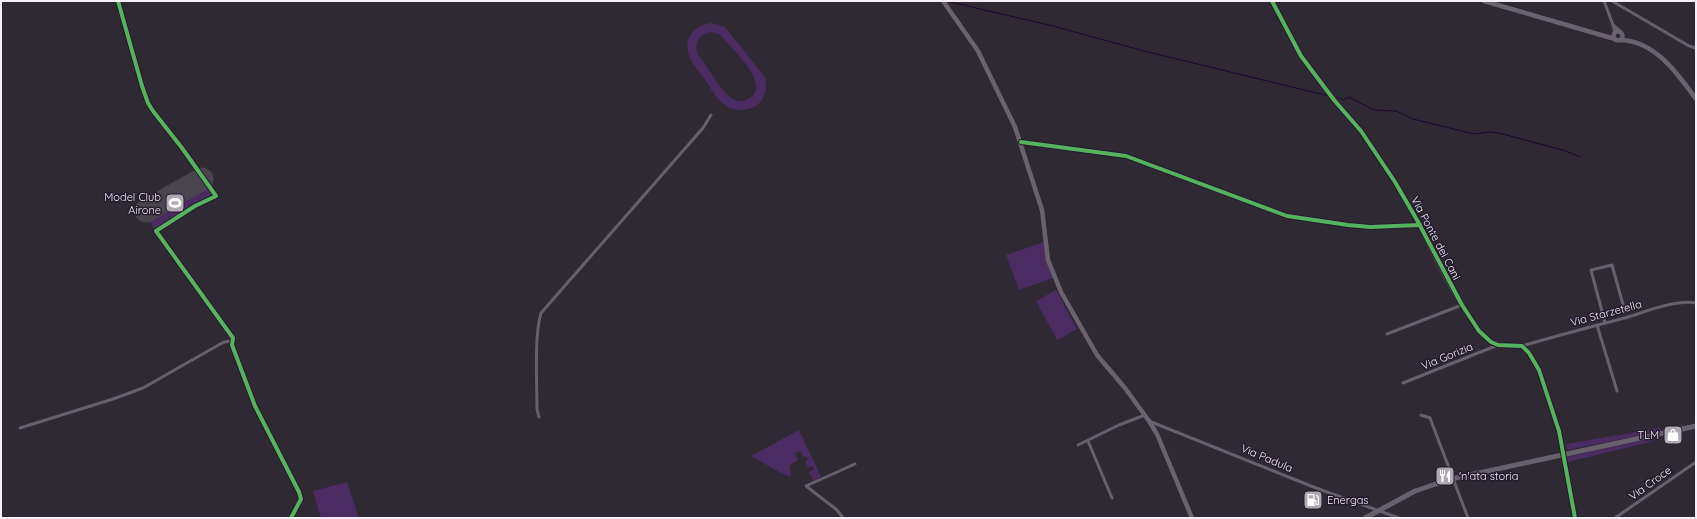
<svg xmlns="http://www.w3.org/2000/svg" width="1697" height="519" viewBox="0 0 1697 519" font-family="Quicksand,sans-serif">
  <rect width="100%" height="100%" fill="#2e2933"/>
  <g fill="#4a2c62" fill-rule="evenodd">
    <path d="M 711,23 L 725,27 L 765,77 C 767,87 766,98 757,105 C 750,110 738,112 730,108 C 719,103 712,91 706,81 C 701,74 694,66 690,58 C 682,40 693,25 711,23 ZM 711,32 L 719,34 L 722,37 C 733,50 773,85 748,99 C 742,103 736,101 731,98 C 720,90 706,64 697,53 C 694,42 700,34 711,32 Z"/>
    <polygon points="200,174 213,195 155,230 142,207"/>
    <polygon points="1044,242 1046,260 1053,278 1019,290 1006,255"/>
    <polygon points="1056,290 1077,329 1057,340 1036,301"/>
    <polygon points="1660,428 1661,431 1567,450 1566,444"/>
    <path d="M 799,430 L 821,477 L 814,481 L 809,472 L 814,469 L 812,466 L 808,468 L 805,461 L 808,460 L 806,456 L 803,457 L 800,451 L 795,453 L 798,460 C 786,466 791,468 791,477 L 781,473 L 751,456 Z"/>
    <polygon points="1653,438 1654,441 1568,462 1567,457"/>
    <polygon points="347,482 359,518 321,518 313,491"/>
  </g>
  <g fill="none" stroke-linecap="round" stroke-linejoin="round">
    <g stroke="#200434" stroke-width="1">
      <polyline points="946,1 1053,26 1144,51 1329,96"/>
      <polyline points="1336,97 1343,100 1349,97 1374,110 1396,111 1413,119 1474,134 1489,132 1499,133 1566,151 1580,157"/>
    </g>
    <polyline stroke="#49444e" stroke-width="23" points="146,211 202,179"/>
    <g stroke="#66606c" stroke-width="3">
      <polyline points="1604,1 1613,25 1620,31"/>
      <polyline points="1612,1 1689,46 1696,48"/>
      <polyline points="1613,25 1615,33"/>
      <polyline points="1021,142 1126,156 1287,216 1348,225 1370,227 1420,225"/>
      <polyline points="1605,323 1591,270 1612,265 1624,308"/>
      <polyline points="1597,325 1617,391"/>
      <polyline points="1387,334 1462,305"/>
      <path d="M 1522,346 C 1556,336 1590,327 1625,318 C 1645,312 1676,299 1696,303"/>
      <polyline points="1403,383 1498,345"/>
      <polyline points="1421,415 1430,418 1468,518"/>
      <path d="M 539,417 L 537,409 C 537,383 534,336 541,313 L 703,128 L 711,115"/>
      <polyline points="1149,421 1316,488 1399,518"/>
      <polyline points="20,428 113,399 143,388 222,343 229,341 231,342"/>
      <polyline points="1088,441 1112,498"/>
      <polyline points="1078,445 1119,425 1145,415"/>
      <polyline points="843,518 837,510 806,486 855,464"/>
      <polyline points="1615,518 1696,462"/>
    </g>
    <g stroke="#66606c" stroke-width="4">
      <polyline points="118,1 142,86 148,103 153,111 182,148 216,196 195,206 156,231 233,338 232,345 255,406 299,492 301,499 291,518"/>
      <path d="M 1272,1 C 1283,19 1290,40 1302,57 C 1320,83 1341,106 1360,130 C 1373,147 1385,165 1396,183 C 1425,231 1445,286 1479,331 C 1488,343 1499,345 1513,346 C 1515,346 1520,345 1522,346 C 1540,354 1559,432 1563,452"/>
      <polyline points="1564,459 1575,518"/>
    </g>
    <g stroke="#6a636f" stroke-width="4.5">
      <polyline points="943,1 978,51 1015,127 1042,210 1048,260 1061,292 1097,355 1125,388 1149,421 1157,434 1192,518"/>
      <polyline points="1484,1 1615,39"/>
      <circle cx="1618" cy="36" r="4.5"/>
      <path d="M 1621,40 C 1655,41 1678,74 1696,99"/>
    </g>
    <polyline stroke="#68606e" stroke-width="5" points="1365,518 1415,491 1451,479 1696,426"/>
    <g stroke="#241b2d" stroke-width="6">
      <g id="cycleway">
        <polyline points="118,1 142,86 148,103 153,111 182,148 216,196 195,206 156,231 233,338 232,345 255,406 299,492 301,499 291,518"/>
        <polyline points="1272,1 1301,56 1334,100 1361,131 1395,182 1417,220 1462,305 1479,331 1491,342 1498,345 1522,346 1529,353 1539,370 1559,431 1575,518"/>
        <polyline points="1021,142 1126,156 1287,216 1348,225 1370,227 1420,225"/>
      </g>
    </g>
    <use href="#cycleway" stroke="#56b35d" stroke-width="4"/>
  </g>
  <defs>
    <g id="stadium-square" transform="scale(1)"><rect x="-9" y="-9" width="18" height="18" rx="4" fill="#afa9b4" stroke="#241b2d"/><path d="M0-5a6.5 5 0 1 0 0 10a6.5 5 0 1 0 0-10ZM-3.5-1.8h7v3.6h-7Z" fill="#fff"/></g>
    <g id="shop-square" transform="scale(1)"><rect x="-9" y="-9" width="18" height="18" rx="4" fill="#afa9b4" stroke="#241b2d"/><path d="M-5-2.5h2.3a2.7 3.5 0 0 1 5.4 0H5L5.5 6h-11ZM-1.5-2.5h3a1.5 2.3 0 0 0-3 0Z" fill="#fff"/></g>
    <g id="restaurant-square" transform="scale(1)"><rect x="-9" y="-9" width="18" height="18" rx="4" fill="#afa9b4" stroke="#241b2d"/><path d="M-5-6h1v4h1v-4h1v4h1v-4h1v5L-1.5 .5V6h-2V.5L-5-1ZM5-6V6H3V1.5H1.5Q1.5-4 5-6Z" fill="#fff"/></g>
    <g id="fuel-square" transform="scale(1)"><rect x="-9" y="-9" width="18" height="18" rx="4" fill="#afa9b4" stroke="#241b2d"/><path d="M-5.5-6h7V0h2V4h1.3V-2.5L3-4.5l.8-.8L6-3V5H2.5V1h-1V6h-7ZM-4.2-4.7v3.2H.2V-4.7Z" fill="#fff"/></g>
  </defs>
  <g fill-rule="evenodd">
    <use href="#stadium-square" x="175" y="203"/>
    <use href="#shop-square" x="1673" y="435"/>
    <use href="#restaurant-square" x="1445" y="476"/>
    <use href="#fuel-square" x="1313" y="500"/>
  </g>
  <g text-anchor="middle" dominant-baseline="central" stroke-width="3" stroke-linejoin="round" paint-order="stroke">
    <g font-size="11" fill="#f4eefa" stroke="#241b2d" text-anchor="end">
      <text x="161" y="197">Model Club<tspan x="161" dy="13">Airone</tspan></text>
      <text x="1659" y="435">TLM</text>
      <text x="1459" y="476" text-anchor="start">'n'ata storia</text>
      <text x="1327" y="500" text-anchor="start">Energas</text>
    </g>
    <g font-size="11" fill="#f4eefa" stroke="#241b2d">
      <text transform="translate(1436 238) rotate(62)">Via Ponte dei Cani</text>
      <text transform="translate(1606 313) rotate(-15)">Via Starzetella</text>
      <text transform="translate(1447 356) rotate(-22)">Via Gorizia</text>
      <text transform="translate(1267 458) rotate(23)">Via Padula</text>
      <text transform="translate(1650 483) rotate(-36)">Via Croce</text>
    </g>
  </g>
  <rect width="1697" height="519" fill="none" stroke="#f4eefa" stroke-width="4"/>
</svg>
